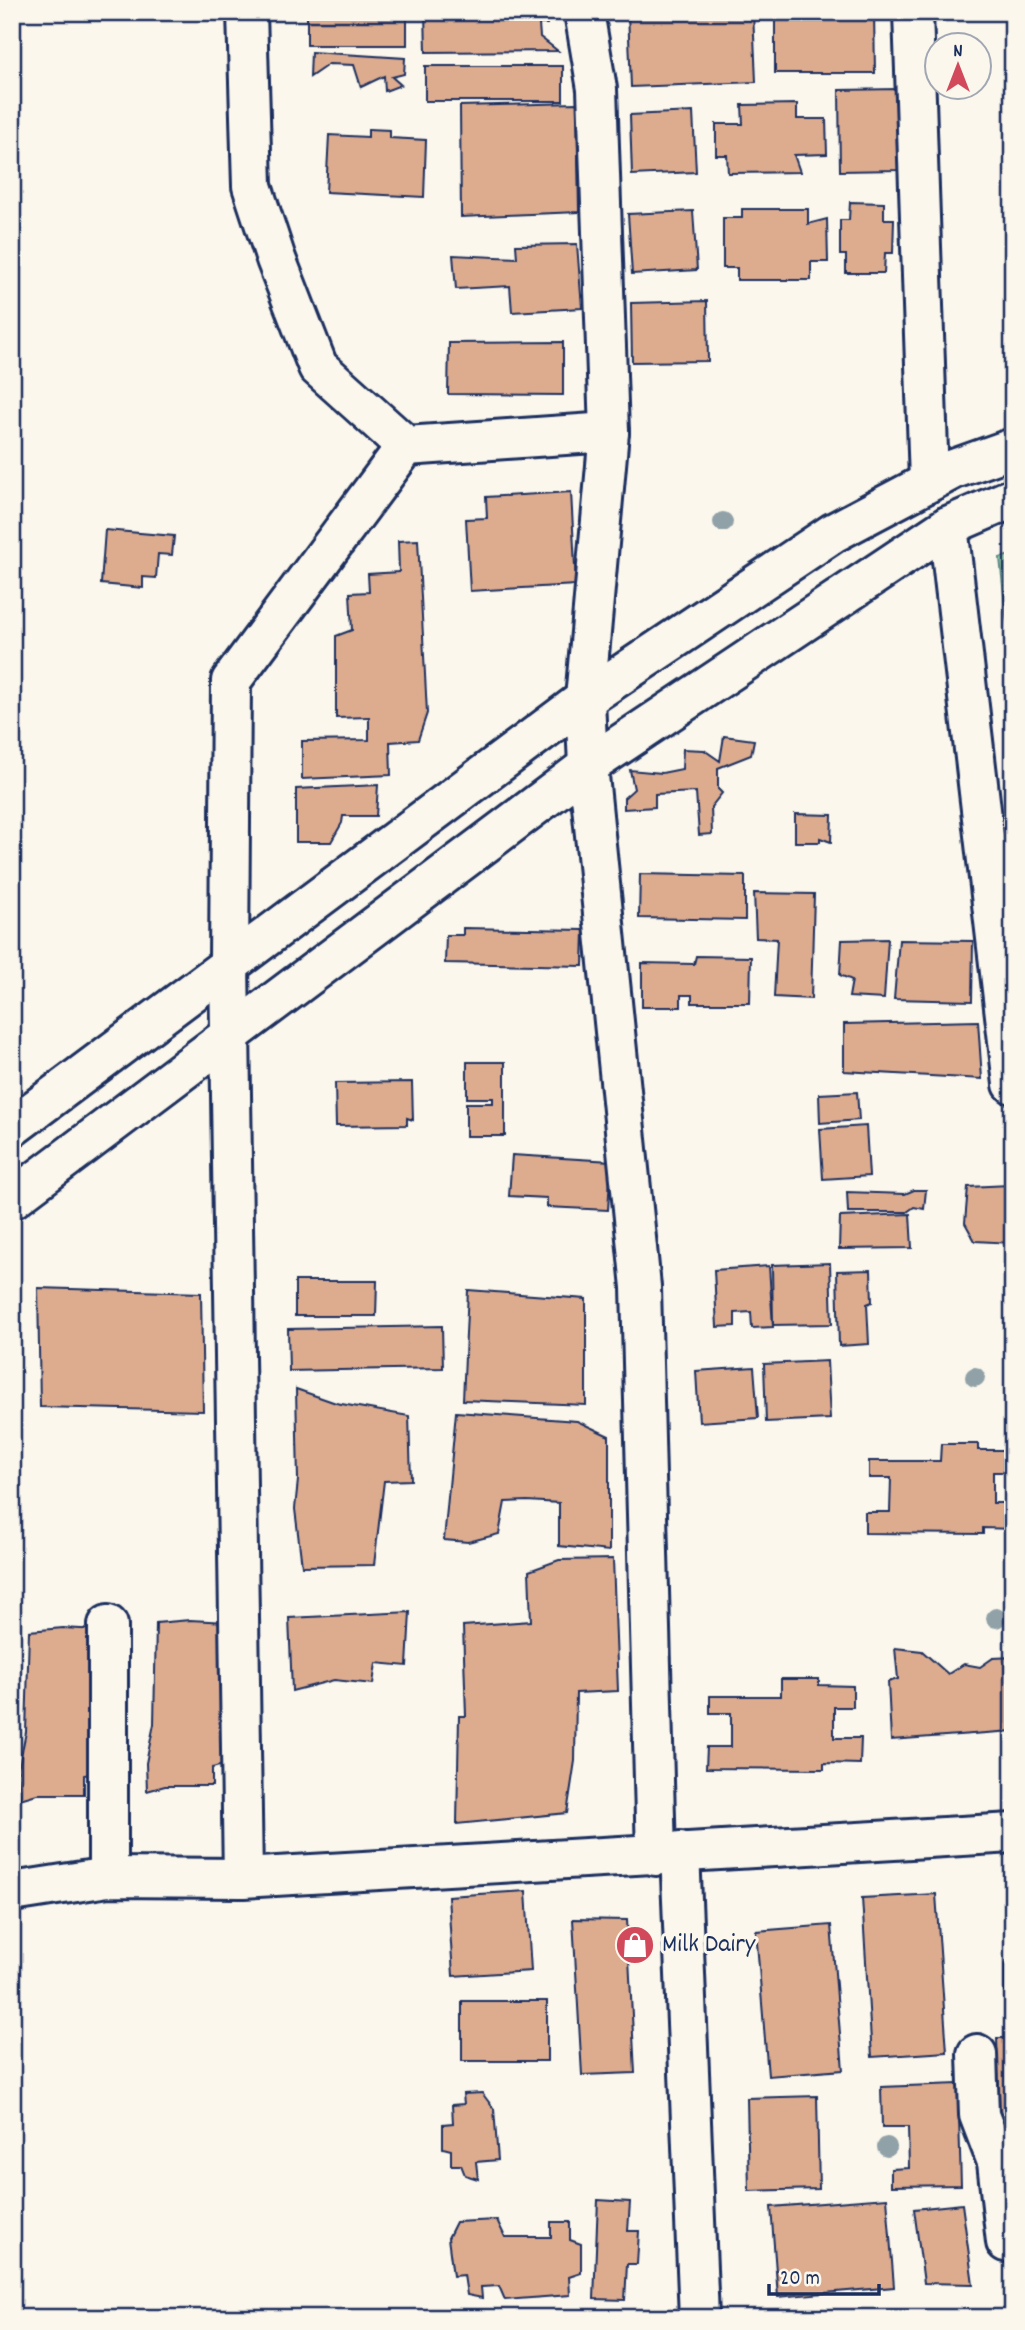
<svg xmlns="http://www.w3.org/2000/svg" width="1025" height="2330" viewBox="0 0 1025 2330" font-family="Dekko,sans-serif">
  <rect width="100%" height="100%" fill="#fbf7ec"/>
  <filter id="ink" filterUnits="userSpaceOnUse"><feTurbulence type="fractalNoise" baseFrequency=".0143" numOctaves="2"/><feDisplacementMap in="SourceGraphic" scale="14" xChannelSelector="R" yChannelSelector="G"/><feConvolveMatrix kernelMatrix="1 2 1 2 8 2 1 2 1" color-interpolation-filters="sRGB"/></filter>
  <g filter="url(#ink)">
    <polygon fill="#98dda9" stroke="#5a8684" stroke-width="2" points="1013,554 1013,680 1000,558"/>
    <g fill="#ddac8f" stroke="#1b2f5e" stroke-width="2">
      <rect x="307" y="12" width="100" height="33"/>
      <polygon points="425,12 547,12 547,24 539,24 540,37 558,51 426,52"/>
      <polygon points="628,12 753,12 756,82 631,87"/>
      <polygon points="775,12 874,12 875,73 775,73"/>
      <polygon points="311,52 405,58 404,74 392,77 401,85 385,91 384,76 361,87 354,65 329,64 310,77"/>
      <rect x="425" y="66" width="138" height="35"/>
      <polygon points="898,89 899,170 840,171 839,90"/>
      <polygon points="577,103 579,212 461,217 460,106"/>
      <polygon points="797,104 797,119 826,119 827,154 794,155 800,172 728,173 727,155 716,155 716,124 743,124 742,105"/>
      <polygon points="693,112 696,172 632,175 630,115"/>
      <polygon points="368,129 390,130 390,138 426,140 424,197 326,192 329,135 368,137"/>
      <polygon points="850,202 884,203 884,219 894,219 893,253 885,253 884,273 846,273 846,255 840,255 840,220 849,220"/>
      <polygon points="742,209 808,209 808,224 827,219 828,262 811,262 811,280 737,280 737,268 723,268 723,218 742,218"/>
      <polygon points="693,211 697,270 632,274 628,214"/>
      <polygon points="577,244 582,308 512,312 510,286 456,289 453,255 517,258 516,245"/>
      <polygon points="707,301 708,361 632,362 631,303"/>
      <polygon points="563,342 563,395 448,394 449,343"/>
      <polygon points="571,492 576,585 470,591 466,519 487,518 486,497"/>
      <polygon points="105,530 174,536 172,555 158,554 156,578 143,577 143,588 101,584"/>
      <polygon points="418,540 427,713 418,740 390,742 391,775 302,779 302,741 369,740 369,717 336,718 336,636 352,630 350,593 369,592 368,574 399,572 398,541"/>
      <polygon points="724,736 754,740 751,755 718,768 718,789 722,793 711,807 712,834 699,835 696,792 655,794 655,807 624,809 624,798 634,789 630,770 662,773 682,769 683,749 704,750 720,761"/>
      <polygon points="378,785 376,816 343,816 342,823 331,842 296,842 296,789"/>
      <polygon points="795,814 832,815 831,842 820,838 820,842 795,842"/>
      <polygon points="640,874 745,876 745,920 639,918"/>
      <polygon points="754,893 814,894 811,999 774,997 777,939 756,938"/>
      <polygon points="463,928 584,930 583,966 445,963 446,935 463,935"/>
      <polygon points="888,939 884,999 849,997 852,980 840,975 842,940"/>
      <polygon points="899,940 973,941 972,1001 894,999"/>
      <polygon points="696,956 751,957 750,1003 692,1003 692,995 681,995 681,1007 642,1007 642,963 694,964"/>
      <polygon points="978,1021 982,1079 844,1071 844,1024"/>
      <polygon points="467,1062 505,1062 505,1136 466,1136 466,1103 493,1103 493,1098 467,1098"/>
      <polygon points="412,1082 413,1120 407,1118 407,1125 336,1126 335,1083"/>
      <polygon points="857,1092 859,1120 820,1123 819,1094"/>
      <polygon points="866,1126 869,1176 823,1179 820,1129"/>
      <polygon points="512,1155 611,1161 608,1210 547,1207 547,1198 509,1196"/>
      <polygon points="1009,1185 1012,1243 975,1241 965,1223 968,1187"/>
      <polygon points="914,1190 926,1190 924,1209 914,1207 907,1212 848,1212 847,1192 905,1194"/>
      <polygon points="910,1214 912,1248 839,1249 840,1217"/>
      <polygon points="830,1263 832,1324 773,1325 772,1265"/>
      <polygon points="769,1266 773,1327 752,1328 751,1312 735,1313 735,1326 717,1327 714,1270"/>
      <polygon points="871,1270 872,1302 867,1304 869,1344 839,1346 837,1271"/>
      <polygon points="295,1281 377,1281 376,1316 295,1316"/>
      <polygon points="38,1288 201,1293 203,1411 40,1407"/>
      <polygon points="468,1290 586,1299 586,1405 463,1400"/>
      <polygon points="442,1326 443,1368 289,1371 288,1329"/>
      <polygon points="827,1361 830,1419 766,1422 764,1364"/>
      <polygon points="754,1367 758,1418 699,1422 696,1371"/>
      <polygon points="296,1389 336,1403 409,1416 411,1480 384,1481 374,1565 302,1566 295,1509 298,1480"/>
      <polygon points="456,1412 577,1421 609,1436 609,1551 559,1546 559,1503 527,1501 505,1502 499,1534 468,1542 444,1540"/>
      <polygon points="941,1444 978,1444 978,1450 1012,1450 1012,1472 993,1472 993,1503 1013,1503 1013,1529 983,1528 983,1534 865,1533 865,1512 890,1512 891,1478 869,1478 869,1461 940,1461"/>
      <polygon points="613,1559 618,1691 576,1693 575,1761 567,1813 457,1824 459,1716 466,1716 463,1626 531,1621 529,1571 559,1560"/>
      <polygon points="410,1612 407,1666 376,1663 373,1684 334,1680 292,1691 289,1618"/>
      <polygon points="190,1620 226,1622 227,1764 212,1768 212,1786 165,1786 147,1791 146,1763 154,1724 156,1623"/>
      <polygon points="63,1628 98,1630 100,1772 84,1775 84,1794 37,1794 20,1799 18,1771 26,1732 29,1631"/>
      <polygon points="895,1648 922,1651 948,1674 964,1664 980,1667 993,1658 1013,1657 1013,1731 891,1740 888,1682 898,1679"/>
      <polygon points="781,1679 819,1679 819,1685 853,1686 853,1707 834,1707 834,1738 861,1738 860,1764 824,1763 824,1769 706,1768 707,1747 731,1747 731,1713 710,1713 710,1696 781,1696"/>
      <polygon points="526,1891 531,1971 453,1976 448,1896"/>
      <polygon points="936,1894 947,2052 872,2057 862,1898"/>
      <polygon points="573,1919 627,1920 635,2073 582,2075"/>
      <polygon points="831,1925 843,2070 768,2076 756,1931"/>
      <rect x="1005" y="1961" width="8" height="37"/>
      <rect x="462" y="2001" width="85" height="60"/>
      <polygon points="997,2038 1013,2038 1013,2118 1000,2118"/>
      <polygon points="958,2084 961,2185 891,2186 891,2169 909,2168 908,2127 882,2127 881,2087"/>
      <polygon points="482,2093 494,2109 498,2160 476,2162 478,2179 465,2175 461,2165 451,2165 451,2150 443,2148 443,2124 453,2123 452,2105 464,2104 463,2094"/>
      <polygon points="817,2096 819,2189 749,2191 747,2098"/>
      <polygon points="887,2198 894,2287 778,2297 771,2207"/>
      <polygon points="598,2200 630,2202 628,2231 639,2231 637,2264 627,2264 625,2300 594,2299"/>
      <polygon points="962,2204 973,2284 924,2283 914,2209"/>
      <polygon points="497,2220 505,2237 551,2237 551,2222 570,2222 570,2240 581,2244 581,2273 569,2277 570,2295 505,2300 499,2286 481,2287 482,2298 467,2295 464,2275 453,2276 448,2238 456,2222"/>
    </g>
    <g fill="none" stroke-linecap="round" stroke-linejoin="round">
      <g stroke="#1b2f5e" stroke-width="44">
        <g id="minor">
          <polyline points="247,12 252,186 276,259 318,367 406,446"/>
          <polyline points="584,12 597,89 609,432 585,699 588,766 641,1287 656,1856"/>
          <polyline points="913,12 929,481"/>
          <polyline points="948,526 1013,1084"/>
          <polyline points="680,1851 699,2318"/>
          <polyline points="108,1877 108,1625"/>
          <polyline points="243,1878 229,964 231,681 406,446 609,432"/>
          <polyline points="12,1892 108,1877 243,1878 1013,1833"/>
          <polyline points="977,2054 979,2115 997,2162 1006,2242 1013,2242"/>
        </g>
      </g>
      <g stroke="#1b2f5e" stroke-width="44">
        <g id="major">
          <polyline points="12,1127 585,699 833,533 954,469 1013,448"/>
          <polyline points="12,1199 588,766 948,526 1013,498"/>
        </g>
      </g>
      <use href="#minor" stroke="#fbf7ec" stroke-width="38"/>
      <use href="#major" stroke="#fbf7ec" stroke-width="38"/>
    </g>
    <g fill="#91a1a8">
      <circle cx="723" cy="522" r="10"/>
      <circle cx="975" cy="1377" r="10"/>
      <circle cx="996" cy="1618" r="10"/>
      <circle cx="887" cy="2147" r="10"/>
    </g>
  </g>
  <defs>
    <g id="shop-disc" transform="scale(2.0125)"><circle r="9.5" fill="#d1495b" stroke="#fbf7ec"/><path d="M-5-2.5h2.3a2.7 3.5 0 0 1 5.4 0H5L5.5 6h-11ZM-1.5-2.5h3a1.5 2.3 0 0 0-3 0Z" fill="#fff"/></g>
  </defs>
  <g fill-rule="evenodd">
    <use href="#shop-disc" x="635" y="1945"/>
  </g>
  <g text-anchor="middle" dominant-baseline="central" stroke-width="6" stroke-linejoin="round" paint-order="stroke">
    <g font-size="26" fill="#1b2f5e" stroke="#fbf7ec" text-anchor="start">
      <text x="662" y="1945">Milk Dairy</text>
    </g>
  </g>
  <rect width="1025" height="2330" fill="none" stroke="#fbf7ec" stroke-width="42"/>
  <rect x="21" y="21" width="983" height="2288" fill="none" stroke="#1b2f5e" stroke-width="2.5" filter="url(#ink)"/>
  <g transform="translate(958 66)"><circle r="33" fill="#fbf7ec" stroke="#a1a7b3" stroke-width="2"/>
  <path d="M0-5L12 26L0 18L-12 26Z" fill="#d1495b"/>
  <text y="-10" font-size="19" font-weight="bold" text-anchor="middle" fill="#1b2f5e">N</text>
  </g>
  <path d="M769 2284v10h110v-10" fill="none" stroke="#1b2f5e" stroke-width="3.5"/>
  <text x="780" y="2284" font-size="21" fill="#1b2f5e" stroke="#fbf7ec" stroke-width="5" paint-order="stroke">20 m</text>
</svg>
